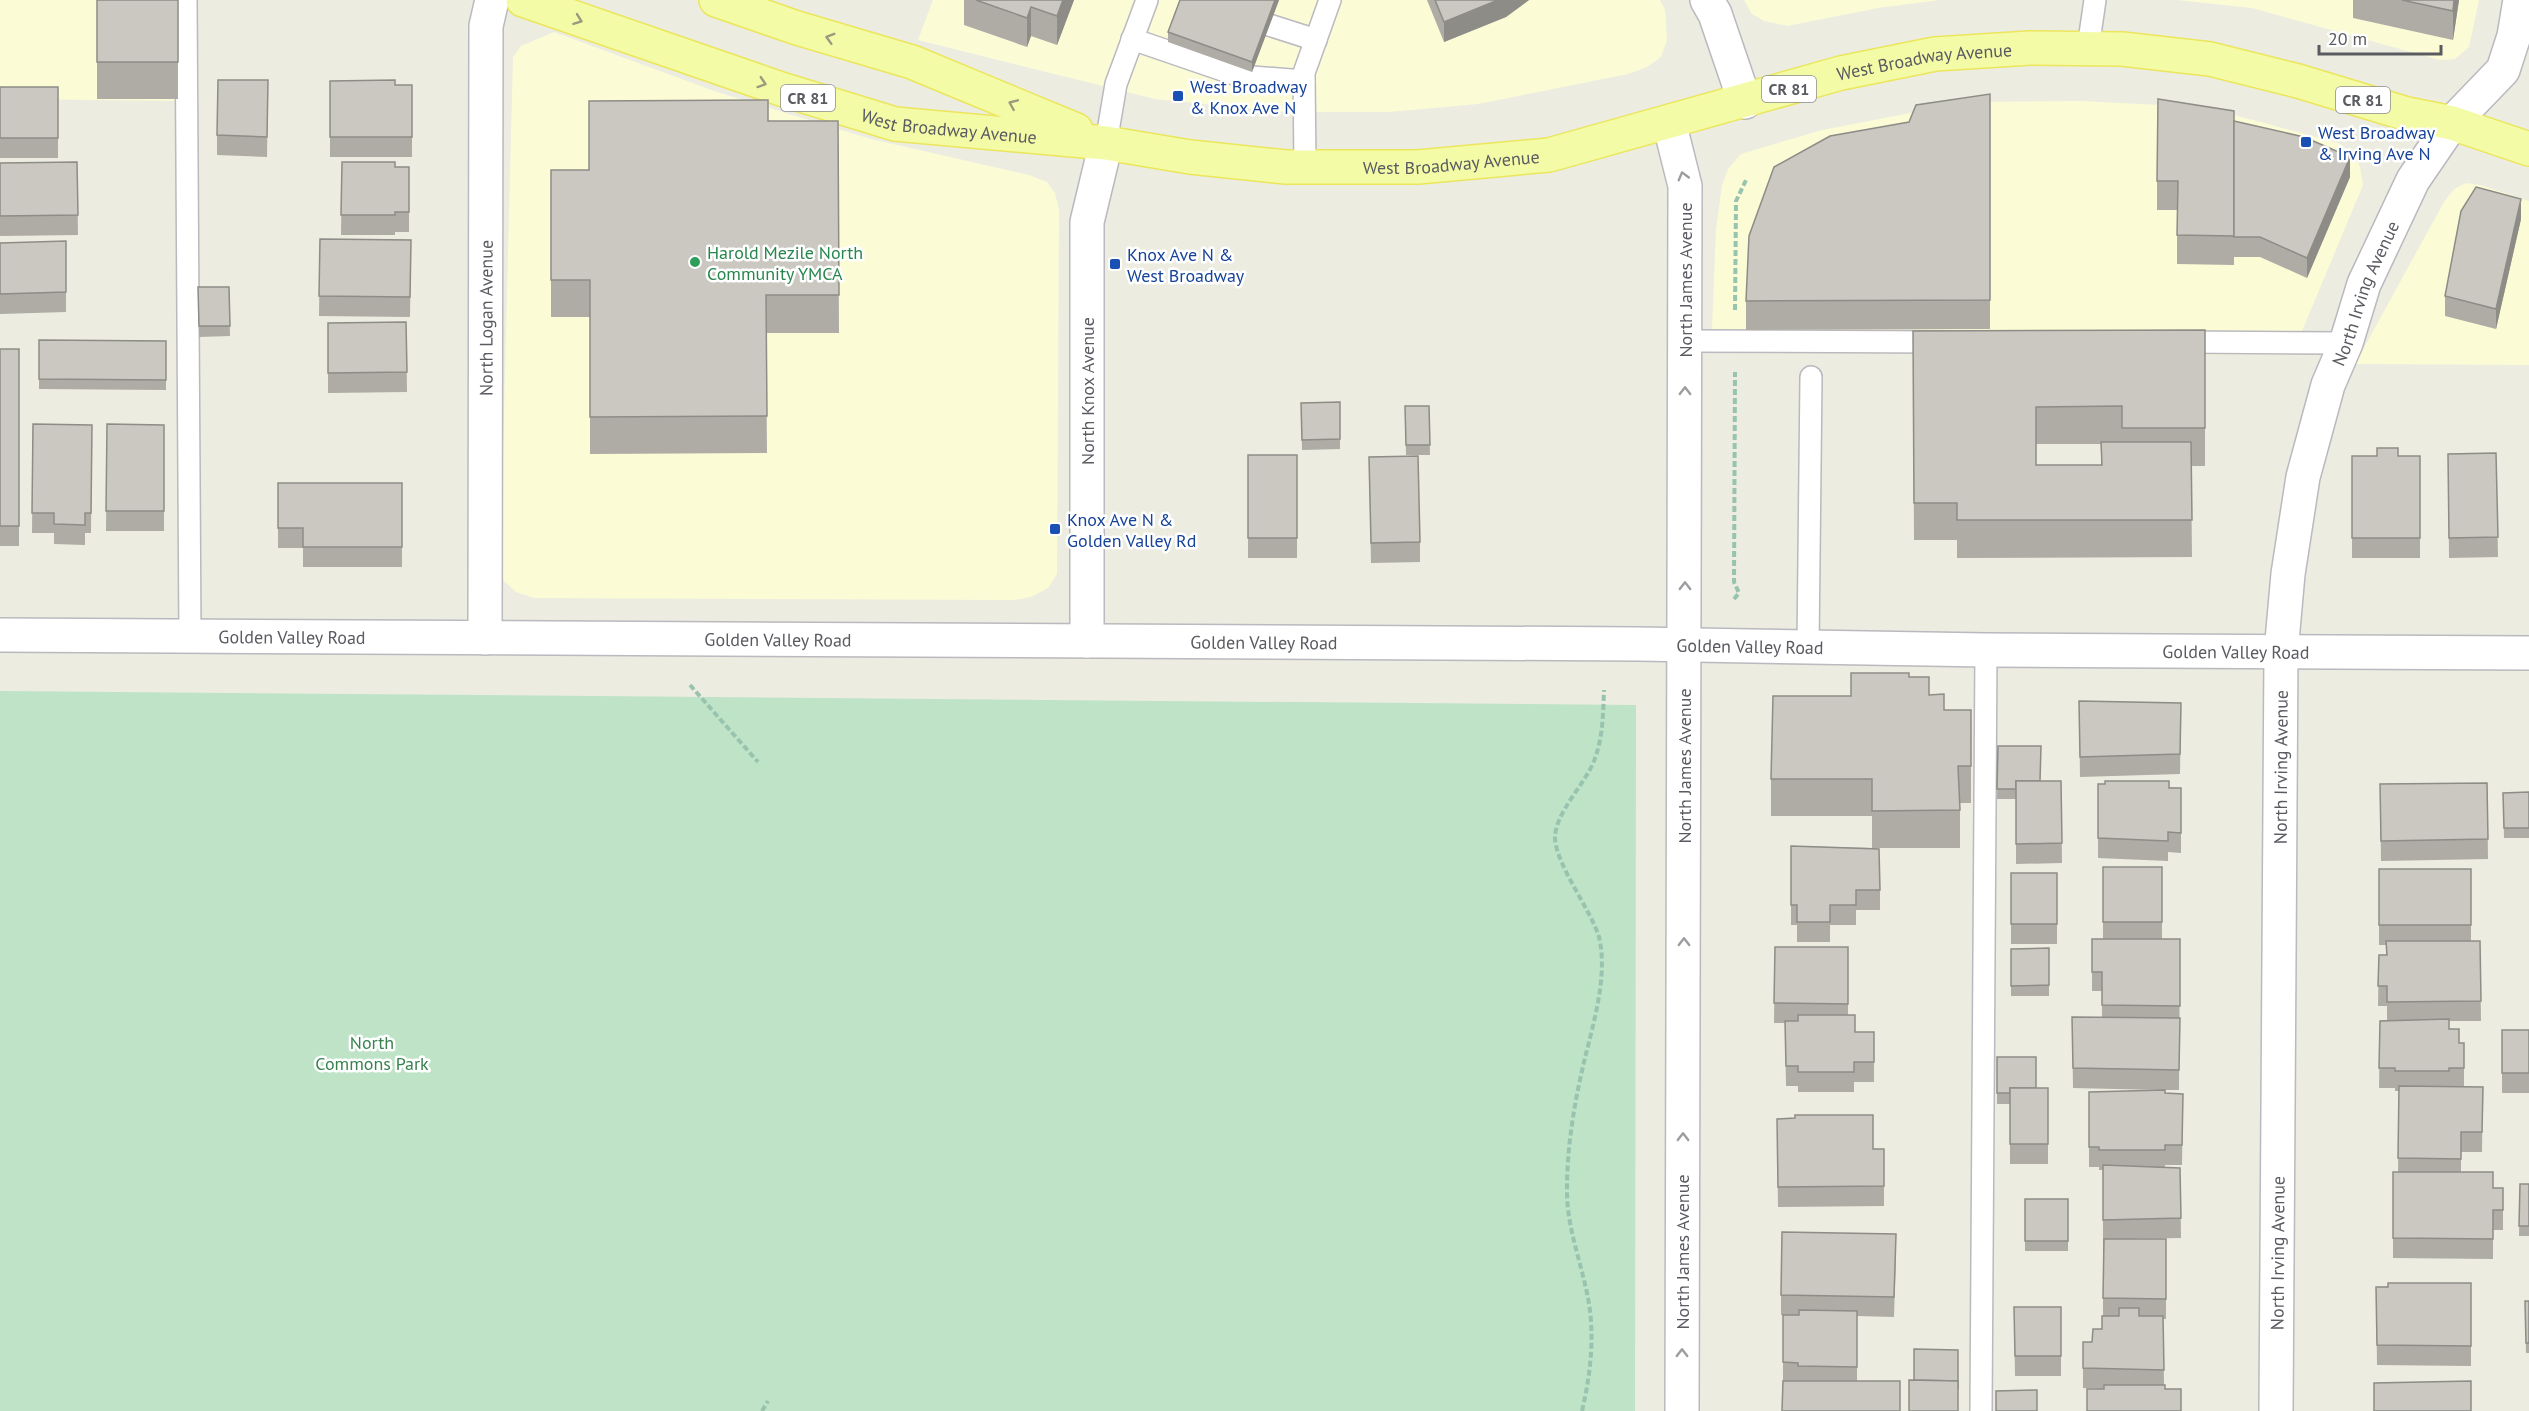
<svg xmlns="http://www.w3.org/2000/svg" width="2529" height="1411" viewBox="0 0 2529 1411" font-family="'PT Sans',sans-serif">
  <rect width="100%" height="100%" fill="#ecece1"/>
  <g fill="#fbfcd6">
    <polygon points="0,0 197,0 199,101 0,99"/>
    <polygon points="933,0 1660,0 1665,10 1667,40 1661,57 1647,67 1628,74 1478,104 1389,112 1284,112 1155,99 918,40"/>
    <polygon points="1744,0 1940,0 1878,8 1787,26 1764,21 1752,14"/>
    <polygon points="2177,0 2479,0 2469,47 2455,59 2440,60 2252,8"/>
    <polygon points="554,32 717,92 871,139 1029,175 1047,182 1055,193 1059,210 1057,574 1048,588 1031,597 1014,600 534,598 516,592 504,581 500,569 513,57 521,46"/>
    <polygon points="2081,101 2160,105 2234,115 2338,143 2351,152 2360,167 2363,185 2292,355 1711,353 1716,230 1722,185 1728,169 1741,154 1822,130 1968,102"/>
    <polygon points="2466,183 2480,185 2529,201 2529,365 2355,364 2444,202 2454,189"/>
  </g>
  <polygon fill="#bee3c7" points="0,691 1636,705 1635,1411 0,1411"/>
  <g fill="none" stroke-linecap="round" stroke-linejoin="round">
    <g stroke="#b9b9bf" stroke-width="24">
      <g id="service">
        <polyline points="186,0 190,638"/>
        <polyline points="1269,25 1316,40"/>
        <polyline points="1132,39 1240,76 1304,81"/>
        <polyline points="2088,48 2095,0"/>
        <polyline points="1106,143 1116,84 1147,0"/>
        <polyline points="1305,167 1304,73 1330,0"/>
        <polyline points="1685,341 1942,342"/>
        <polyline points="2178,342 2346,343"/>
        <polyline points="1808,647 1811,377"/>
        <polyline points="1981,1411 1986,650"/>
      </g>
    </g>
    <g stroke="#b9b9bf" stroke-width="36">
      <g id="minor">
        <polyline points="1707,0 1715,14 1745,102"/>
        <polyline points="1669,122 1685,186 1682,1411"/>
        <path id="s1" d="M 485,638 L 486,26 L 492,0"/>
        <polyline points="1087,641 1087,222 1106,143"/>
        <path id="s2" d="M 2276,1411 L 2281,652 L 2288,574 L 2303,477 L 2328,385 L 2346,343 L 2364,284 L 2413,180 L 2452,123 L 2503,70 L 2514,36 L 2520,0"/>
      </g>
    </g>
    <g stroke="#b9b9bf" stroke-width="36">
      <g id="tertiary">
        <path id="s3" d="M 0,635 L 1638,644 L 1986,650 L 2529,653"/>
      </g>
    </g>
    <g stroke="#ebe65b" stroke-width="36">
      <g id="primary">
        <path id="s4" d="M 523,0 L 781,89 L 895,124 L 1106,143 L 1190,157 L 1286,167 L 1418,167 L 1549,155 L 1841,73 L 1935,54 L 2030,48 L 2122,49 L 2210,59 L 2298,81 L 2407,114 L 2452,123 L 2529,149"/>
        <polyline points="716,0 797,28 912,62 1076,130"/>
      </g>
    </g>
    <g stroke="#98c3ae" stroke-width="4" stroke-dasharray="6 3" stroke-linecap="butt">
      <polyline points="1735,310 1736,201 1747,178"/>
      <polyline points="1734,599 1739,593 1734,582 1735,372"/>
      <polyline points="690,685 758,762"/>
      <polyline points="762,1411 768,1401"/>
      <path d="M 1582,1411 C 1589,1381 1593,1352 1591,1321 C 1588,1276 1566,1234 1567,1188 C 1567,1145 1575,1099 1585,1058 C 1594,1021 1608,975 1599,937 C 1591,910 1556,865 1555,838 C 1555,813 1585,784 1594,761 C 1603,738 1603,715 1604,690"/>
    </g>
    <use href="#service" stroke="#fff" stroke-width="21"/>
    <use href="#minor" stroke="#fff" stroke-width="33"/>
    <use href="#tertiary" stroke="#fff" stroke-width="33"/>
    <use href="#primary" stroke="#f4fba7" stroke-width="33"/>
  </g>
  <g fill="#aeaca5" fill-rule="evenodd">
    <rect x="97" y="0" width="81" height="99"/>
    <polygon points="964,0 1074,0 1057,45 1031,36 1027,47 964,25"/>
    <polygon points="1180,0 1279,0 1252,72 1168,42 1168,32"/>
    <polygon points="1427,0 1529,0 1506,17 1444,42"/>
    <polygon points="2353,0 2459,0 2453,40 2353,18"/>
    <polygon points="268,80 267,157 217,155 217,135"/>
    <polygon points="330,81 395,85 412,85 412,157 330,157"/>
    <rect x="0" y="87" width="58" height="71"/>
    <polygon points="1990,94 1990,329 1746,330 1746,301 1909,122"/>
    <polygon points="768,121 838,121 839,333 766,333 767,453 590,454 590,317 551,317 551,207 589,170"/>
    <polygon points="2234,121 2350,177 2307,278 2260,257 2234,257 2234,265 2177,264 2177,210 2157,210 2157,181"/>
    <polygon points="77,162 78,235 0,236 0,163"/>
    <polygon points="342,162 395,167 409,167 409,232 395,232 395,235 341,235"/>
    <polygon points="2521,219 2496,329 2445,316 2445,296"/>
    <polygon points="320,239 411,240 410,317 319,316"/>
    <polygon points="66,241 66,312 0,314 0,243"/>
    <polygon points="198,287 229,287 230,336 199,337"/>
    <polygon points="406,322 407,392 328,393 328,323"/>
    <path d="M 2205,330 L 2205,466 L 2191,466 L 2192,557 L 1957,558 L 1957,540 L 1914,540 L 1913,331 ZM 2036,444 L 2101,444 L 2101,465 L 2036,465 Z"/>
    <polygon points="39,340 166,341 166,390 39,389"/>
    <rect x="0" y="349" width="19" height="197"/>
    <polygon points="1340,402 1340,449 1302,450 1301,403"/>
    <polygon points="1405,406 1429,406 1430,455 1406,455"/>
    <polygon points="33,424 92,425 91,533 85,533 85,545 54,544 54,533 32,533"/>
    <polygon points="107,424 164,425 164,531 106,531"/>
    <polygon points="2496,453 2498,557 2449,558 2448,454"/>
    <rect x="1248" y="455" width="49" height="103"/>
    <rect x="2352" y="456" width="68" height="102"/>
    <polygon points="1369,457 1420,542 1420,562 1371,563"/>
    <polygon points="278,483 402,483 402,567 303,567 303,548 278,548"/>
    <polygon points="1909,677 1944,710 1971,710 1971,803 1960,803 1960,848 1874,848 1880,890 1880,910 1856,910 1856,925 1830,925 1830,942 1797,942 1797,925 1791,925 1791,846 1872,848 1872,816 1771,816 1771,779 1851,696"/>
    <polygon points="2079,701 2181,703 2180,774 2080,777"/>
    <polygon points="1998,746 2040,781 2061,781 2062,863 2016,864 2016,799 1997,799"/>
    <polygon points="2487,783 2488,859 2381,861 2380,784"/>
    <polygon points="2098,784 2181,788 2181,853 2168,852 2168,861 2098,858"/>
    <polygon points="2529,792 2529,838 2504,838 2503,793"/>
    <polygon points="2103,867 2162,867 2162,939 2180,939 2179,1090 2165,1090 2165,1093 2183,1094 2182,1165 2165,1165 2165,1168 2180,1168 2181,1238 2122,1239 2166,1239 2166,1319 2163,1319 2164,1385 2104,1389 2083,1388 2083,1342 2092,1342 2102,1329 2103,1316 2103,1170 2099,1170 2099,1167 2089,1167 2089,1092 2160,1090 2073,1088 2072,1017 2102,1017 2102,991 2092,991 2092,972 2103,939"/>
    <polygon points="2379,869 2471,869 2471,941 2480,941 2481,1021 2449,1021 2449,1029 2459,1043 2464,1043 2464,1087 2483,1087 2482,1152 2461,1152 2461,1172 2493,1188 2503,1188 2503,1230 2493,1230 2493,1259 2393,1258 2393,1172 2398,1172 2399,1091 2395,1091 2395,1088 2379,1088 2380,1021 2387,1020 2387,1006 2378,1006 2379,955 2386,955 2386,945 2379,945"/>
    <rect x="2011" y="873" width="46" height="71"/>
    <polygon points="1775,947 1848,947 1848,1015 1855,1032 1874,1032 1874,1082 1854,1082 1854,1092 1798,1092 1798,1086 1786,1086 1785,1023 1774,1023"/>
    <polygon points="2011,949 2049,985 2049,996 2011,996"/>
    <rect x="2502" y="1030" width="27" height="63"/>
    <polygon points="1997,1057 2036,1088 2048,1088 2048,1164 2010,1164 2010,1104 1997,1104"/>
    <polygon points="1777,1139 1873,1149 1884,1149 1884,1206 1778,1207"/>
    <polygon points="2520,1184 2529,1184 2529,1236 2519,1236"/>
    <rect x="2025" y="1199" width="43" height="52"/>
    <polygon points="1896,1254 1894,1317 1857,1316 1857,1381 1783,1382 1783,1362 1788,1315 1781,1315 1781,1295"/>
    <polygon points="2471,1283 2471,1366 2377,1365 2376,1287"/>
    <polygon points="2525,1301 2529,1301 2529,1353 2526,1353"/>
    <polygon points="2014,1307 2061,1307 2061,1376 2015,1376"/>
  </g>
  <g fill="#8d8c86">
    <polygon points="1063,0 1074,0 1057,45 1057,16"/>
    <polygon points="1275,0 1279,0 1252,72 1252,62"/>
    <polygon points="1498,0 1529,0 1506,17 1444,42 1444,22"/>
    <polygon points="2454,0 2459,0 2453,40 2453,11"/>
    <polygon points="1031,7 1031,36 1027,47 1027,18"/>
    <polygon points="2350,157 2350,177 2307,278 2307,258"/>
    <polygon points="2521,199 2521,219 2496,329 2496,309"/>
  </g>
  <g fill="#cac8c0" stroke="#8d8c86" stroke-width="1.5">
    <rect x="97" y="0" width="81" height="62"/>
    <polygon points="976,0 1063,0 1057,16 1031,7 1027,18"/>
    <polygon points="1180,0 1275,0 1252,62 1168,32"/>
    <polygon points="1435,0 1498,0 1444,22"/>
    <polygon points="2402,0 2454,0 2453,11"/>
    <polygon points="218,80 268,80 267,137 217,135"/>
    <polygon points="395,80 395,85 412,85 412,137 330,137 330,81"/>
    <rect x="0" y="87" width="58" height="51"/>
    <polygon points="1990,94 1990,300 1746,301 1749,236 1774,167 1830,136 1909,122 1916,105"/>
    <polygon points="2158,99 2234,111 2234,236 2177,235 2178,181 2157,181"/>
    <polygon points="768,100 768,121 838,121 839,295 766,295 767,416 590,417 590,280 551,280 551,170 589,170 589,101"/>
    <polygon points="2234,121 2304,137 2350,157 2307,258 2260,237 2234,237"/>
    <polygon points="77,162 78,215 0,216 0,163"/>
    <polygon points="342,162 395,162 395,167 409,167 409,212 395,212 395,215 341,215"/>
    <polygon points="2476,187 2521,199 2496,309 2445,296 2461,211"/>
    <polygon points="320,239 411,240 410,297 319,296"/>
    <polygon points="66,241 66,292 0,294 0,243"/>
    <polygon points="198,287 229,287 230,326 199,326"/>
    <polygon points="406,322 407,372 328,373 328,323"/>
    <polygon points="2205,330 2205,428 2122,428 2122,406 2036,407 2036,465 2102,465 2101,442 2191,442 2192,520 1957,520 1957,503 1914,503 1913,331"/>
    <polygon points="39,340 166,341 166,380 39,379"/>
    <rect x="0" y="349" width="19" height="177"/>
    <polygon points="1340,402 1340,439 1302,440 1301,403"/>
    <polygon points="1405,406 1429,406 1430,445 1406,445"/>
    <polygon points="33,424 92,425 91,513 85,513 85,525 54,524 54,513 32,513"/>
    <polygon points="107,424 164,425 164,511 106,511"/>
    <polygon points="2377,448 2398,448 2398,456 2420,456 2420,538 2352,538 2352,456 2377,456"/>
    <polygon points="2496,453 2498,537 2449,538 2448,454"/>
    <rect x="1248" y="455" width="49" height="83"/>
    <polygon points="1418,456 1420,542 1371,543 1369,457"/>
    <polygon points="278,483 402,483 402,547 303,547 303,528 278,528"/>
    <polygon points="1851,673 1909,673 1909,677 1929,677 1929,695 1944,694 1944,710 1971,710 1971,766 1958,766 1960,810 1872,811 1872,779 1771,779 1773,696 1851,696"/>
    <polygon points="2079,701 2181,703 2180,754 2080,757"/>
    <polygon points="1998,746 2041,746 2040,781 2016,781 2016,789 1997,789"/>
    <polygon points="2016,781 2061,781 2062,843 2016,844"/>
    <polygon points="2105,781 2169,781 2169,788 2181,788 2181,833 2168,832 2168,841 2098,838 2098,784 2105,784"/>
    <polygon points="2487,783 2488,839 2381,841 2380,784"/>
    <polygon points="2529,792 2529,828 2504,828 2503,793"/>
    <polygon points="1791,846 1879,849 1880,890 1856,890 1856,905 1830,905 1830,922 1797,922 1797,905 1791,905"/>
    <rect x="2103" y="867" width="59" height="55"/>
    <rect x="2379" y="869" width="92" height="56"/>
    <rect x="2011" y="873" width="46" height="51"/>
    <polygon points="2092,939 2180,939 2180,1006 2102,1005 2102,972 2092,972"/>
    <polygon points="2386,941 2480,941 2481,1001 2387,1002 2387,986 2378,986 2379,955 2387,955"/>
    <polygon points="1775,947 1848,947 1848,1004 1774,1003"/>
    <polygon points="2049,948 2049,985 2011,986 2011,949"/>
    <polygon points="1798,1015 1855,1015 1855,1032 1874,1032 1874,1062 1854,1062 1854,1072 1798,1072 1798,1066 1786,1066 1785,1021 1798,1021"/>
    <polygon points="2072,1017 2180,1018 2179,1070 2073,1068"/>
    <polygon points="2449,1019 2449,1029 2459,1029 2459,1043 2464,1043 2464,1068 2449,1068 2449,1071 2395,1071 2395,1068 2379,1068 2380,1021"/>
    <rect x="2502" y="1030" width="27" height="43"/>
    <polygon points="1997,1057 2036,1057 2036,1088 2010,1088 2010,1093 1997,1093"/>
    <polygon points="2399,1086 2483,1087 2482,1132 2461,1132 2461,1159 2398,1158"/>
    <rect x="2010" y="1088" width="38" height="56"/>
    <polygon points="2165,1090 2165,1093 2183,1094 2182,1145 2165,1145 2165,1150 2099,1150 2099,1147 2089,1147 2089,1092"/>
    <polygon points="1795,1115 1873,1115 1873,1149 1884,1149 1884,1186 1778,1187 1777,1119 1795,1118"/>
    <polygon points="2103,1165 2180,1168 2181,1218 2103,1220"/>
    <polygon points="2393,1172 2493,1172 2493,1188 2503,1188 2503,1210 2493,1210 2493,1239 2393,1238"/>
    <polygon points="2520,1184 2529,1184 2529,1226 2519,1226"/>
    <rect x="2025" y="1199" width="43" height="42"/>
    <polygon points="1782,1232 1896,1234 1894,1297 1781,1295"/>
    <polygon points="2104,1239 2166,1239 2166,1299 2103,1298"/>
    <polygon points="2388,1283 2471,1283 2471,1346 2377,1345 2376,1287 2388,1287"/>
    <polygon points="2525,1301 2529,1301 2529,1343 2526,1343"/>
    <polygon points="2014,1307 2061,1307 2061,1356 2015,1356"/>
    <polygon points="2119,1308 2139,1308 2139,1316 2163,1316 2164,1370 2083,1368 2083,1342 2092,1342 2093,1329 2102,1329 2102,1316 2119,1316"/>
    <polygon points="1799,1310 1857,1311 1857,1367 1798,1366 1798,1363 1783,1362 1783,1315 1799,1315"/>
    <polygon points="1914,1349 1958,1350 1958,1389 1958,1381 1914,1380"/>
    <polygon points="1909,1380 1958,1381 1958,1411 1909,1411"/>
    <polygon points="1783,1381 1900,1381 1900,1411 1782,1411"/>
    <polygon points="2471,1381 2471,1411 2374,1411 2374,1383"/>
    <polygon points="2104,1385 2165,1385 2165,1389 2181,1389 2181,1411 2087,1411 2087,1389 2104,1389"/>
    <polygon points="2037,1390 2037,1411 1996,1411 1996,1391"/>
  </g>
  <defs><path id="oneway-chevron" d="M-2-3.5L2.5 0L-2 3.5" fill="none" stroke-width="1.6" stroke-linecap="round" stroke-linejoin="round" transform="scale(1.5)"/></defs>
  <g stroke="#989b7d">
    <use href="#oneway-chevron" transform="translate(578 20) rotate(20)"/>
    <use href="#oneway-chevron" transform="translate(830 38) rotate(-164)"/>
    <use href="#oneway-chevron" transform="translate(762 83) rotate(18)"/>
    <use href="#oneway-chevron" transform="translate(1013 104) rotate(-157)"/>
  </g>
  <g stroke="#9c9da0">
    <use href="#oneway-chevron" transform="translate(1683 176) rotate(-105)"/>
    <use href="#oneway-chevron" transform="translate(1685 391) rotate(-90)"/>
    <use href="#oneway-chevron" transform="translate(1685 586) rotate(-90)"/>
    <use href="#oneway-chevron" transform="translate(1684 942) rotate(-90)"/>
    <use href="#oneway-chevron" transform="translate(1683 1137) rotate(-90)"/>
    <use href="#oneway-chevron" transform="translate(1682 1353) rotate(-90)"/>
  </g>
  <g fill="#1a4fb4" stroke="#fff" stroke-width="2">
    <rect x="1172" y="90" width="12" height="12" rx="3"/>
    <rect x="2300" y="136" width="12" height="12" rx="3"/>
    <rect x="1109" y="258" width="12" height="12" rx="3"/>
    <rect x="1049" y="523" width="12" height="12" rx="3"/>
  </g>
  <circle fill="#2e9e5b" stroke="#fff" stroke-width="2" cx="695" cy="262" r="6"/>
  <g text-anchor="middle" dominant-baseline="central" stroke-width="5" stroke-linejoin="round" paint-order="stroke">
    <g fill="#fff" stroke="#8c8c90" stroke-width="1.5">
      <rect x="1762" y="76" width="54" height="26" rx="4.5"/>
      <rect x="781" y="85" width="54" height="26" rx="4.5"/>
      <rect x="2336" y="87" width="54" height="26" rx="4.5"/>
    </g>
    <g font-size="16" font-weight="bold" fill="#5a5b61">
      <text x="1789" y="89">CR 81</text>
      <text x="808" y="98">CR 81</text>
      <text x="2363" y="100">CR 81</text>
    </g>
    <g font-size="18" fill="#5a5b61" stroke="#fff">
      <text stroke="none"><textPath href="#s4" startOffset="1437">West Broadway Avenue</textPath></text>
      <text stroke="none"><textPath href="#s4" startOffset="446">West Broadway Avenue</textPath></text>
      <text stroke="none"><textPath href="#s4" startOffset="951">West Broadway Avenue</textPath></text>
      <text transform="translate(1685 280) rotate(-90)">North James Avenue</text>
      <text stroke="none"><textPath href="#s2" startOffset="1130">North Irving Avenue</textPath></text>
      <text stroke="none"><textPath href="#s1" startOffset="320">North Logan Avenue</textPath></text>
      <text transform="translate(1087 391) rotate(-90)">North Knox Avenue</text>
      <text stroke="none"><textPath href="#s3" startOffset="292">Golden Valley Road</textPath></text>
      <text stroke="none"><textPath href="#s3" startOffset="778">Golden Valley Road</textPath></text>
      <text stroke="none"><textPath href="#s3" startOffset="1264">Golden Valley Road</textPath></text>
      <text stroke="none"><textPath href="#s3" startOffset="1750">Golden Valley Road</textPath></text>
      <text stroke="none"><textPath href="#s3" startOffset="2236">Golden Valley Road</textPath></text>
      <text transform="translate(1684 766) rotate(-90)">North James Avenue</text>
      <text stroke="none"><textPath href="#s2" startOffset="644">North Irving Avenue</textPath></text>
      <text transform="translate(1682 1252) rotate(-90)">North James Avenue</text>
      <text stroke="none"><textPath href="#s2" startOffset="158">North Irving Avenue</textPath></text>
    </g>
    <g font-size="18" fill="#164399" stroke="#fff" text-anchor="start">
      <text x="1190" y="86">West Broadway<tspan x="1190" dy="21">&amp; Knox Ave N</tspan></text>
      <text x="2318" y="132">West Broadway<tspan x="2318" dy="21">&amp; Irving Ave N</tspan></text>
      <text x="1127" y="254">Knox Ave N &amp;<tspan x="1127" dy="21">West Broadway</tspan></text>
      <text x="1067" y="519">Knox Ave N &amp;<tspan x="1067" dy="21">Golden Valley Rd</tspan></text>
    </g>
    <g font-size="18" fill="#27864d" stroke="#fff" text-anchor="start">
      <text x="707" y="252">Harold Mezile North<tspan x="707" dy="21">Community YMCA</tspan></text>
    </g>
    <g font-size="18" fill="#38824e" stroke="#fff">
      <text x="372" y="1042">North<tspan x="372" dy="21">Commons Park</tspan></text>
    </g>
  </g>
  <path d="M2319 45v9h122v-9" fill="none" stroke="#5a5b61" stroke-width="3"/>
  <text x="2328" y="45" font-size="18" fill="#5a5b61" stroke="#ffffff" stroke-width="4.5" paint-order="stroke">20 m</text>
</svg>
